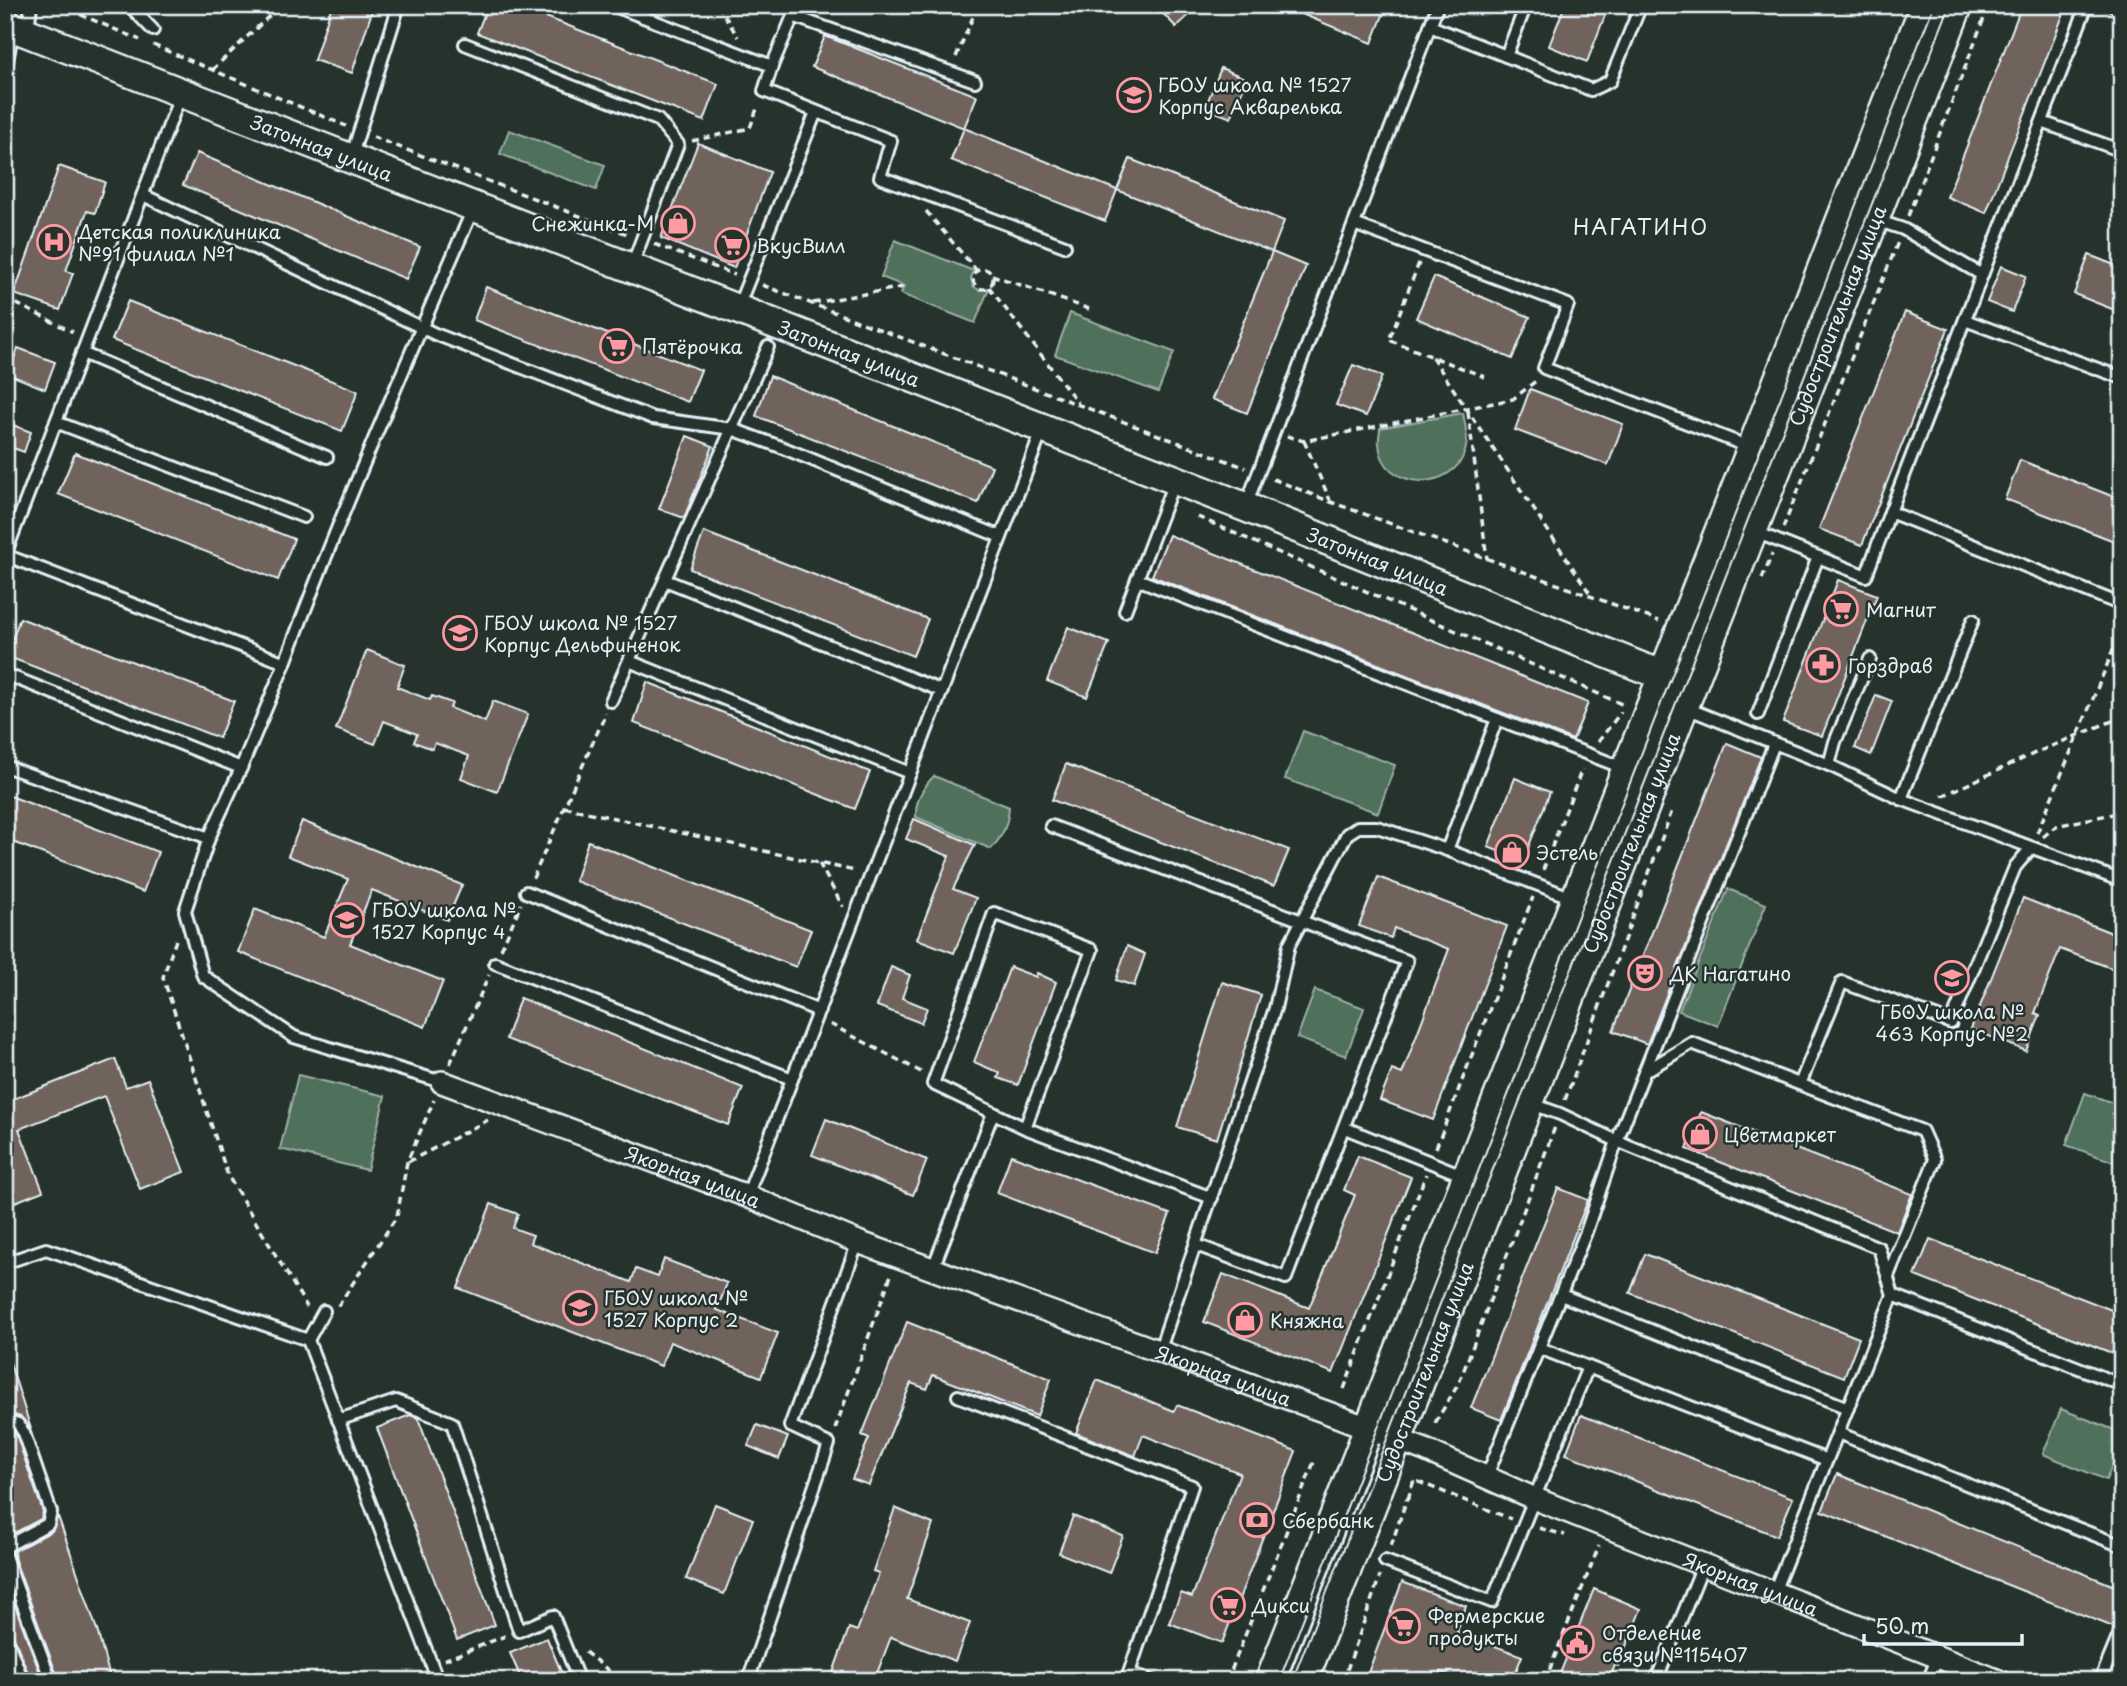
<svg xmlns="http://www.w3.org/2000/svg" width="2127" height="1686" viewBox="0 0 2127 1686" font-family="'Playpen Sans',sans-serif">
  <rect width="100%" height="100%" fill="#26332d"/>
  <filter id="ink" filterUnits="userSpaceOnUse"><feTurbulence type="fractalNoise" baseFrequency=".0143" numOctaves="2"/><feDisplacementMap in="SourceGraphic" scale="14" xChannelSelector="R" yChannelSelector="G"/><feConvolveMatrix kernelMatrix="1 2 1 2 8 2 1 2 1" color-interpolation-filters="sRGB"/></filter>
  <g filter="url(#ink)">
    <g fill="#50705a" stroke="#9cb0a9" stroke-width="2">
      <polygon points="509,130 605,165 596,190 500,154"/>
      <polygon points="895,240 974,271 971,278 973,286 979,290 989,288 975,323 901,294 904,286 881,277"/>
      <polygon points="1070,313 1174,352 1158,392 1055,355"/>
      <path d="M 1463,413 C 1465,425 1469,439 1465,451 C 1453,493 1382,491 1379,444 C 1378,439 1380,433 1380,428 Z"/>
      <polygon points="1303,731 1395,765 1378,813 1285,779"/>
      <path d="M 934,776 L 1009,807 C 1008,824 1003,836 991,849 L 916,817 C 915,801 923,787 934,776 Z"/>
      <polygon points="1728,889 1766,904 1718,1026 1679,1011"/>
      <polygon points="1315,990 1364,1008 1346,1056 1297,1038"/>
      <polygon points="298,1075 385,1096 367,1170 280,1149"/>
      <polygon points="2085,1093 2122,1106 2122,1165 2066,1145"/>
      <polygon points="2061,1409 2122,1433 2122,1441 2106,1480 2043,1454"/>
    </g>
    <g fill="#70635c" stroke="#e8f1f8" stroke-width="2">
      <polygon points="332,5 374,5 352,73 314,60"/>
      <polygon points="488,5 515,5 718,84 704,121 477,33"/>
      <polygon points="1155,5 1200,5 1176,27"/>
      <polygon points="1280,5 1387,5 1372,43"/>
      <polygon points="1565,5 1609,5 1587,62 1549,46"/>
      <polygon points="2022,5 2067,5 1986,213 1947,197"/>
      <polygon points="825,36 977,96 964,128 812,67"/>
      <polygon points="1221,68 1247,79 1231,118 1205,108"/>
      <polygon points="964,128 1117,190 1105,221 951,160"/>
      <polygon points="698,143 770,172 734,268 661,238"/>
      <polygon points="197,153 420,247 406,279 183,185"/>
      <polygon points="1130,159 1284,221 1272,252 1117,190"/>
      <polygon points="59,166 105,182 95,213 87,211 66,271 73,273 60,310 14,294"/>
      <polygon points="1272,252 1306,266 1247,413 1212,399"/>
      <polygon points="2089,255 2122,268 2122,313 2074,294"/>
      <polygon points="2001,266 2026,276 2012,312 1987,302"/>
      <polygon points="1434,277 1530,317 1512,359 1416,318"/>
      <polygon points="486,287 701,370 688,402 474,320"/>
      <polygon points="128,301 358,391 342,431 112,340"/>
      <polygon points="1905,312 1948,329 1862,545 1819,529"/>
      <polygon points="18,348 55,362 45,389 8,374"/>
      <polygon points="1353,365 1382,376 1366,416 1336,405"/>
      <polygon points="770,376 992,466 978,503 756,416"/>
      <polygon points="1530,389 1623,424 1608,465 1515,430"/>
      <polygon points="5,422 31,432 24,452 5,445"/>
      <polygon points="687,436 713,446 684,518 659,509"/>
      <polygon points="75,453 294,539 278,580 58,494"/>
      <polygon points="2020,460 2122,500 2122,544 2005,499"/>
      <polygon points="704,532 928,619 913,656 690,569"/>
      <polygon points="1169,535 1588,703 1573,740 1152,576"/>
      <polygon points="1838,580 1877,595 1822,736 1783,722"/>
      <polygon points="20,618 234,701 219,738 6,656"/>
      <polygon points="1068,627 1109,643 1087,697 1047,681"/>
      <polygon points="367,650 405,665 397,687 430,700 432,696 452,703 450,708 485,722 493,701 528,714 497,792 461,778 469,756 435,743 432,749 414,742 417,734 384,721 375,744 336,729"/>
      <polygon points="647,682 870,772 855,809 634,723"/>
      <polygon points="1876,695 1892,701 1871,755 1855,748"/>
      <polygon points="1727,743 1761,757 1647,1044 1613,1031"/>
      <polygon points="1066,764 1289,850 1274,886 1052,800"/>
      <polygon points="1515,778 1550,792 1523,861 1488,847"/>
      <polygon points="5,794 158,852 143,892 5,839"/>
      <polygon points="914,819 975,845 953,889 976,898 954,953 917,939 949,856 906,839"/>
      <polygon points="302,821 462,885 447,920 372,890 350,944 443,981 425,1027 238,952 255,909 324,937 348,879 288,856"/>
      <polygon points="588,841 811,930 796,967 575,881"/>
      <polygon points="1378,877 1507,926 1433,1120 1380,1100 1392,1070 1402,1074 1449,949 1394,928 1391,938 1359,926"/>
      <polygon points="2023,898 2122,937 2122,972 2060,949 2035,1013 2040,1015 2026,1051 1971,1029"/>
      <polygon points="1127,946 1145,954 1134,986 1116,980"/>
      <polygon points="891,967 910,975 902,998 927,1008 921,1023 877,1006"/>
      <polygon points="1010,967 1036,977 1037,973 1056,982 1018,1085 998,1078 1000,1073 974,1062"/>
      <polygon points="1222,982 1261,995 1217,1139 1177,1127"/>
      <polygon points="520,998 743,1088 728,1125 506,1039"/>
      <polygon points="115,1059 126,1087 148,1079 184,1172 140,1189 104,1096 19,1129 43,1191 5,1206 5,1096 8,1101"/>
      <polygon points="1701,1112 1912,1194 1897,1232 1687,1149"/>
      <polygon points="826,1119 927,1160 913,1195 812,1155"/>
      <polygon points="1011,1155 1170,1214 1155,1253 997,1193"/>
      <polygon points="1358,1156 1411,1177 1333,1373 1204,1322 1223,1274 1309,1308 1355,1195 1344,1190"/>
      <polygon points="1558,1188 1588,1200 1501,1420 1471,1408"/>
      <polygon points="491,1204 518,1214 513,1228 533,1235 530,1243 631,1282 636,1269 658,1277 664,1259 727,1283 717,1310 778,1333 761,1377 670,1342 661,1366 458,1288"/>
      <polygon points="1930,1239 2122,1314 2122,1357 1915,1276"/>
      <polygon points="1645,1254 1859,1338 1844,1377 1630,1293"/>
      <polygon points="907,1322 1051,1379 1037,1416 933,1375 927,1389 911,1383 869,1485 852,1479 869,1438 862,1435"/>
      <polygon points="9,1360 31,1429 21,1417 5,1412 5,1361"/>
      <polygon points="1097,1380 1174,1411 1177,1405 1296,1451 1222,1643 1169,1623 1181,1593 1192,1597 1240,1473 1143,1435 1135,1456 1076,1433"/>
      <polygon points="410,1415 418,1418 495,1625 457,1640 377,1428"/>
      <polygon points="1581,1415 1793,1498 1777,1536 1566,1454"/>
      <polygon points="757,1425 788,1437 779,1459 748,1446"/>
      <polygon points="5,1428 13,1431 17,1437 43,1512 41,1519 5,1538"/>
      <polygon points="1837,1474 2122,1589 2122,1604 2113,1627 1822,1511"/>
      <polygon points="715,1504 753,1519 724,1594 686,1579"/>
      <polygon points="895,1508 933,1524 907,1599 970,1623 955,1661 891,1637 874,1681 830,1681 849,1628 857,1631 879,1573 873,1571"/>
      <polygon points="58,1516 97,1630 111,1681 59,1681 12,1552 52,1531"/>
      <polygon points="1073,1516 1123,1536 1109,1573 1059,1553"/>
      <polygon points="5,1579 43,1681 31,1681 12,1632 5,1627"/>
      <polygon points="1402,1582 1466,1606 1457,1632 1522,1656 1512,1681 1464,1681 1441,1672 1437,1681 1365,1681"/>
      <polygon points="1594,1589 1641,1609 1618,1666 1615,1665 1609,1681 1557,1681"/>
      <polygon points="547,1638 565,1681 522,1681 510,1653"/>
    </g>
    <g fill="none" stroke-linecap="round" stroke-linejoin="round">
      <g stroke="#e8f1f8" stroke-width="16">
        <g id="lane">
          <polyline points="129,5 153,30"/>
          <polyline points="612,5 772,66 764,91 891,141 880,177 1065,246"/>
          <polyline points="2113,5 2122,9"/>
          <polyline points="1430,26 1506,56 1526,5"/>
          <polyline points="28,30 31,5"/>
          <polyline points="465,44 658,120 678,144 631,268"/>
          <polyline points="1506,56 1591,90 1610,81 1641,5"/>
          <polyline points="772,66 793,16 975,81"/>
          <polyline points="5,73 13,28"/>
          <polyline points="2042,122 2122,151"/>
          <polyline points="351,158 399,5"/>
          <polyline points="143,195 435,334 653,418 732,429 781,447 1001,537"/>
          <polyline points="1876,220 1903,229 1982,275"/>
          <polyline points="1354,224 1568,305 1544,368 1752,448"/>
          <polyline points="738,307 816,112"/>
          <polyline points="1965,320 2122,378"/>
          <polyline points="82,353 327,457"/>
          <polyline points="56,422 304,517"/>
          <polyline points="1246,505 1438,5"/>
          <polyline points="1890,512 2087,5"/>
          <polyline points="1753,531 1866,576 1890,512 2122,605"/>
          <path d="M 5,555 L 285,663 C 342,509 408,359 473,209"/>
          <polyline points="5,555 181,94"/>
          <polyline points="1137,579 1626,769"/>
          <polyline points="665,580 942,691"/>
          <polyline points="1125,611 1174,482"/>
          <polyline points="629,661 910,773"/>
          <polyline points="5,674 241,768 209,838 5,766"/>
          <polyline points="611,701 768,347"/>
          <polyline points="1684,707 1829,765 1901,799 2122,881"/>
          <polyline points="1758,714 1818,557"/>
          <polyline points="1829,765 1835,742 1870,659"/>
          <polyline points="241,768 285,663"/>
          <polyline points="1901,799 1973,620"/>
          <polyline points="1051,826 1407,961 1286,1278 1196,1245"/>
          <polyline points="209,838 185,911 203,976 294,1037 442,1082"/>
          <polyline points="1447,850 1497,719"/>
          <polyline points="526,892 819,1011"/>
          <polyline points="495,963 792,1079"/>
          <polyline points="1644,1072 1692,1043 1922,1131 1935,1160 1888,1276"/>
          <polyline points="1800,1084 1842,982 1951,1023 2015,867 2031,848"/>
          <polyline points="1530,1103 1560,1114 1617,1141 1879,1248 1893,1295 2122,1385"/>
          <polyline points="1025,1128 1092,950 994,913 933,1084 1025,1128 1212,1198"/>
          <polyline points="1345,1128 1467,1177"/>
          <polyline points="747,1196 1042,431"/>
          <polyline points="5,1263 46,1249 308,1340 324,1311"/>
          <polyline points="933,1268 993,1113"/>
          <polyline points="1561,1295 1848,1408"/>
          <polyline points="308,1340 438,1681"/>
          <polyline points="1539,1348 1588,1367"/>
          <polyline points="1159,1352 1275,1008 1289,945 1347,834 1358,827 1377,827 1447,850 1575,899"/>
          <polyline points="958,1396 1192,1486 1129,1673"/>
          <polyline points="5,1420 18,1424 24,1433 51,1512 48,1524 5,1547"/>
          <polyline points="338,1420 396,1401 452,1423 519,1631 553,1616 579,1681"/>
          <polyline points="1838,1433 2122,1546"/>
          <polyline points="1383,1434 1942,5"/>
          <polyline points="1486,1478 1586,1232 1617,1141 1774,744"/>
          <polyline points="5,1556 51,1681"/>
          <polyline points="1385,1561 1492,1602 1588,1367 1827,1460"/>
          <polyline points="1774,1592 1893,1295"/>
          <polyline points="5,1635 23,1681"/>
          <polyline points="748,1681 829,1444 790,1426 858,1242"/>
          <polyline points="1125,1681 1129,1673 1152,1681"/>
          <polyline points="1656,1681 1703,1565"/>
          <polyline points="1928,1681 1938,1657"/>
          <polyline points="2100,1681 2122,1628"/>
        </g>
      </g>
      <g stroke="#e8f1f8" stroke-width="26">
        <g id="street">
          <path id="s1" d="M 442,1082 L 747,1196 L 858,1242 L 1334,1415 L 1425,1450 L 1533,1498 L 1999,1681"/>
        </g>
      </g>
      <g stroke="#e8f1f8" stroke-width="33">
        <g id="secondary">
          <path id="s2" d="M 5,24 L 1245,507 L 1641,667 L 1692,685"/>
          <polyline points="1270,1681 1925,5"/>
          <path id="s3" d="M 1303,1681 L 1958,5"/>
        </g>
      </g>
      <g stroke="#e8f1f8" stroke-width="3.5" stroke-dasharray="7 5" stroke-linecap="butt">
        <polyline points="58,5 140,40"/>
        <polyline points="718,5 738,37"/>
        <polyline points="153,45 346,126"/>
        <polyline points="956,57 978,5"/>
        <polyline points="212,70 281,5"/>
        <polyline points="373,137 627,234"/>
        <polyline points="692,141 750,128 758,106"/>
        <polyline points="926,211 977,271"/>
        <polyline points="1908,216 1989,5"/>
        <polyline points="654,244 735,275"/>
        <polyline points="1419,263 1389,340 1485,377"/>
        <circle cx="983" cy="279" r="10"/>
        <polyline points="992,275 1089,309"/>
        <polyline points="762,285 1246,468"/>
        <polyline points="989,287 1078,403"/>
        <polyline points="5,298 73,332"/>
        <polyline points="813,303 904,287"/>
        <polyline points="1432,357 1591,595"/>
        <polyline points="1468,412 1487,559"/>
        <polyline points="1287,436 1304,441 1513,399 1537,380"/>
        <polyline points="1304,441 1330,500"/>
        <polyline points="1273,479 1331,502 1659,621"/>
        <polyline points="1198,517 1626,706"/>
        <polyline points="1783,528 1898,242"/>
        <polyline points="1762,579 1772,554"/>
        <polyline points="1598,742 1621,712"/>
        <polyline points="1942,796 2042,750 2122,717"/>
        <polyline points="564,807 855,871"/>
        <polyline points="2037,833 2122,629"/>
        <polyline points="2043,837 2056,826 2122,812"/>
        <polyline points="819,863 843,907"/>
        <polyline points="1543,870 1582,769"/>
        <polyline points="533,878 606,713"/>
        <polyline points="176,940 163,977 228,1176 307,1307"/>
        <polyline points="501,949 521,904"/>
        <polyline points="830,1024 923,1073"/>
        <polyline points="450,1064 489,975"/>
        <polyline points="1565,1100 1673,808"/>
        <polyline points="1436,1148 1533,897"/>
        <polyline points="408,1162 488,1120"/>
        <polyline points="338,1306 397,1216 407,1162 434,1100"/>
        <polyline points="1344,1389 1426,1174"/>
        <polyline points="1435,1423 1459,1383 1555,1127"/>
        <polyline points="835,1429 891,1275"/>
        <polyline points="1408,1499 1414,1480 1511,1519"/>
        <polyline points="1539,1528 1565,1535"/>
        <polyline points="1391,1546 1407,1498"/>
        <polyline points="585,1652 622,1681"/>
        <polyline points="444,1660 505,1636"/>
        <polyline points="1227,1681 1314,1462"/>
        <polyline points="1343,1681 1380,1576"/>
        <polyline points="1545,1681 1599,1546"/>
      </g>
      <use href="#lane" stroke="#26332d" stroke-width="10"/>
      <use href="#street" stroke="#26332d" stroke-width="21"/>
      <use href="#secondary" stroke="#26332d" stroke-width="28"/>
      <g stroke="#e8f1f8" stroke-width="2">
        <polyline points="1279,1681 1934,5"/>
        <polyline points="1292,1681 1950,5"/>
      </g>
    </g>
  </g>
  <defs>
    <g id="school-ring" transform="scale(1.75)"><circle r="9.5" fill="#26332d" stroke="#ff9aa2" stroke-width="1.5"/><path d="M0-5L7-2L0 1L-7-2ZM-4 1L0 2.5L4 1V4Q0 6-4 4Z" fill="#ff9aa2"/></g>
    <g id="shop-ring" transform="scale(1.75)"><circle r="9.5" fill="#26332d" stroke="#ff9aa2" stroke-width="1.5"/><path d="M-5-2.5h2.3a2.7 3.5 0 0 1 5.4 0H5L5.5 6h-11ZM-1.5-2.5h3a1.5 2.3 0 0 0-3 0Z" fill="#ff9aa2"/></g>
    <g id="hospital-ring" transform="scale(1.75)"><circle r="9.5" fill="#26332d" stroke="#ff9aa2" stroke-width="1.5"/><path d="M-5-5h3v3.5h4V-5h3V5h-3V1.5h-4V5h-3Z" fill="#ff9aa2"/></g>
    <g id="supermarket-ring" transform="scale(1.75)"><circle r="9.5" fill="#26332d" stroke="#ff9aa2" stroke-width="1.5"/><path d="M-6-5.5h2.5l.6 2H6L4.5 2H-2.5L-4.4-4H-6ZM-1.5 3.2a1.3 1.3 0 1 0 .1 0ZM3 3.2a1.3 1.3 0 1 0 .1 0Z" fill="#ff9aa2"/></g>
    <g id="pharmacy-ring" transform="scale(1.75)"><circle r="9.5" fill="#26332d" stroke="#ff9aa2" stroke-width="1.5"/><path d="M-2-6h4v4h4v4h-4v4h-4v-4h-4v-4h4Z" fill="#ff9aa2"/></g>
    <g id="theatre-ring" transform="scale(1.75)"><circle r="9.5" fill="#26332d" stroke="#ff9aa2" stroke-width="1.5"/><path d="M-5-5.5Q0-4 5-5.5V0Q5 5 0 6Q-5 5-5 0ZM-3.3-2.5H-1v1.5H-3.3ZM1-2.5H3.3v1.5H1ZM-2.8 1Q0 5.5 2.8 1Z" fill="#ff9aa2"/></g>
    <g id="bank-ring" transform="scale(1.75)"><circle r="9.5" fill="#26332d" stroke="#ff9aa2" stroke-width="1.5"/><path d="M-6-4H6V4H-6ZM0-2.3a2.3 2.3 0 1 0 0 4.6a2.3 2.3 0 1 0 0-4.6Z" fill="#ff9aa2"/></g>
    <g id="civic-ring" transform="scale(1.75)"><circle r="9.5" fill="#26332d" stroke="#ff9aa2" stroke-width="1.5"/><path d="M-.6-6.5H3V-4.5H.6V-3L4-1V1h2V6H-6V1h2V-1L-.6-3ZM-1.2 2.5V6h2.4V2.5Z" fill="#ff9aa2"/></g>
  </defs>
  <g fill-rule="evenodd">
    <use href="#school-ring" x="1134" y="95"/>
    <use href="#shop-ring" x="678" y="223"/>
    <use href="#hospital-ring" x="54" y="242"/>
    <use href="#supermarket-ring" x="732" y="245"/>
    <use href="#supermarket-ring" x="617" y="346"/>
    <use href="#supermarket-ring" x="1841" y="609"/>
    <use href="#school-ring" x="460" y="633"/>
    <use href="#pharmacy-ring" x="1823" y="665"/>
    <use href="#shop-ring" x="1512" y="852"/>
    <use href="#school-ring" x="347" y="920"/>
    <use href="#theatre-ring" x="1645" y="973"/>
    <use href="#school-ring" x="1952" y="978"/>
    <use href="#shop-ring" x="1700" y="1134"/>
    <use href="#school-ring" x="580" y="1308"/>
    <use href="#shop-ring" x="1245" y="1320"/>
    <use href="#bank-ring" x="1257" y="1520"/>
    <use href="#supermarket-ring" x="1228" y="1605"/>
    <use href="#supermarket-ring" x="1403" y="1626"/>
    <use href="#civic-ring" x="1577" y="1643"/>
  </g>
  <g text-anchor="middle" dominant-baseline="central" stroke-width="5" stroke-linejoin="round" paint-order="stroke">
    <g font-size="19" fill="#e8f1f8" stroke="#26332d" text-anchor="start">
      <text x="1158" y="84">ГБОУ школа № 1527<tspan x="1158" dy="22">Корпус Акварелька</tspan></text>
      <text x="654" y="223" text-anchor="end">Снежинка-М</text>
      <text x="78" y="231">Детская поликлиника<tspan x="78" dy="22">№91 филиал №1</tspan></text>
      <text x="756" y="245">ВкусВилл</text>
      <text x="642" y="346">Пятёрочка</text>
      <text x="1866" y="609">Магнит</text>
      <text x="484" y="622">ГБОУ школа № 1527<tspan x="484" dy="22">Корпус Дельфиненок</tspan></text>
      <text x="1848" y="665">Горздрав</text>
      <text x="1536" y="852">Эстель</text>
      <text x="372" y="909">ГБОУ школа №<tspan x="372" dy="22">1527 Корпус 4</tspan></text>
      <text x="1670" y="973">ДК Нагатино</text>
      <text x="1952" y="1011" text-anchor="middle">ГБОУ школа №<tspan x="1952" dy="22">463 Корпус №2</tspan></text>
      <text x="1724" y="1134">Цветмаркет</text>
      <text x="604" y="1297">ГБОУ школа №<tspan x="604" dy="22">1527 Корпус 2</tspan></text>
      <text x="1270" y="1320">Княжна</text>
      <text x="1282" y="1520">Сбербанк</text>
      <text x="1252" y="1605">Дикси</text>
      <text x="1428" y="1615">Фермерские<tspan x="1428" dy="22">продукты</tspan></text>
      <text x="1602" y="1632">Отделение<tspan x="1602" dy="22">связи №115407</tspan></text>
    </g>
    <g font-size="19" fill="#e8f1f8" stroke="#26332d">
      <text stroke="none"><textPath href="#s2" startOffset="340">Затонная улица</textPath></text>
      <text stroke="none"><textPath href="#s3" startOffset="1466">Судостроительная улица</textPath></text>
      <text stroke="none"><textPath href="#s2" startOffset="906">Затонная улица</textPath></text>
      <text stroke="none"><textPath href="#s2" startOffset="1474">Затонная улица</textPath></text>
      <text stroke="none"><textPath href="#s3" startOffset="900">Судостроительная улица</textPath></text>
      <text stroke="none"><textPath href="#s1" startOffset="268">Якорная улица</textPath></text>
      <text stroke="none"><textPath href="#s3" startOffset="332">Судостроительная улица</textPath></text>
      <text stroke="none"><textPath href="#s1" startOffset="835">Якорная улица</textPath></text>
      <text stroke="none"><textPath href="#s1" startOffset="1402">Якорная улица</textPath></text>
    </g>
    <g font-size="21" letter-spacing="2" fill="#e8f1f8" stroke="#26332d">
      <text x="1641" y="226">НАГАТИНО</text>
    </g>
  </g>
  <rect width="2127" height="1686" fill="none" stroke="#26332d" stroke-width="28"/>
  <rect x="14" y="14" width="2099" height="1658" fill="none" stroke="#e8f1f8" stroke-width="2.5" filter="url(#ink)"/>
  <path d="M1864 1634v10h158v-10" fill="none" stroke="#e8f1f8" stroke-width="3.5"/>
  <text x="1875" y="1634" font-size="21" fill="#e8f1f8" stroke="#26332d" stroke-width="5" paint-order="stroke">50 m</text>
</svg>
